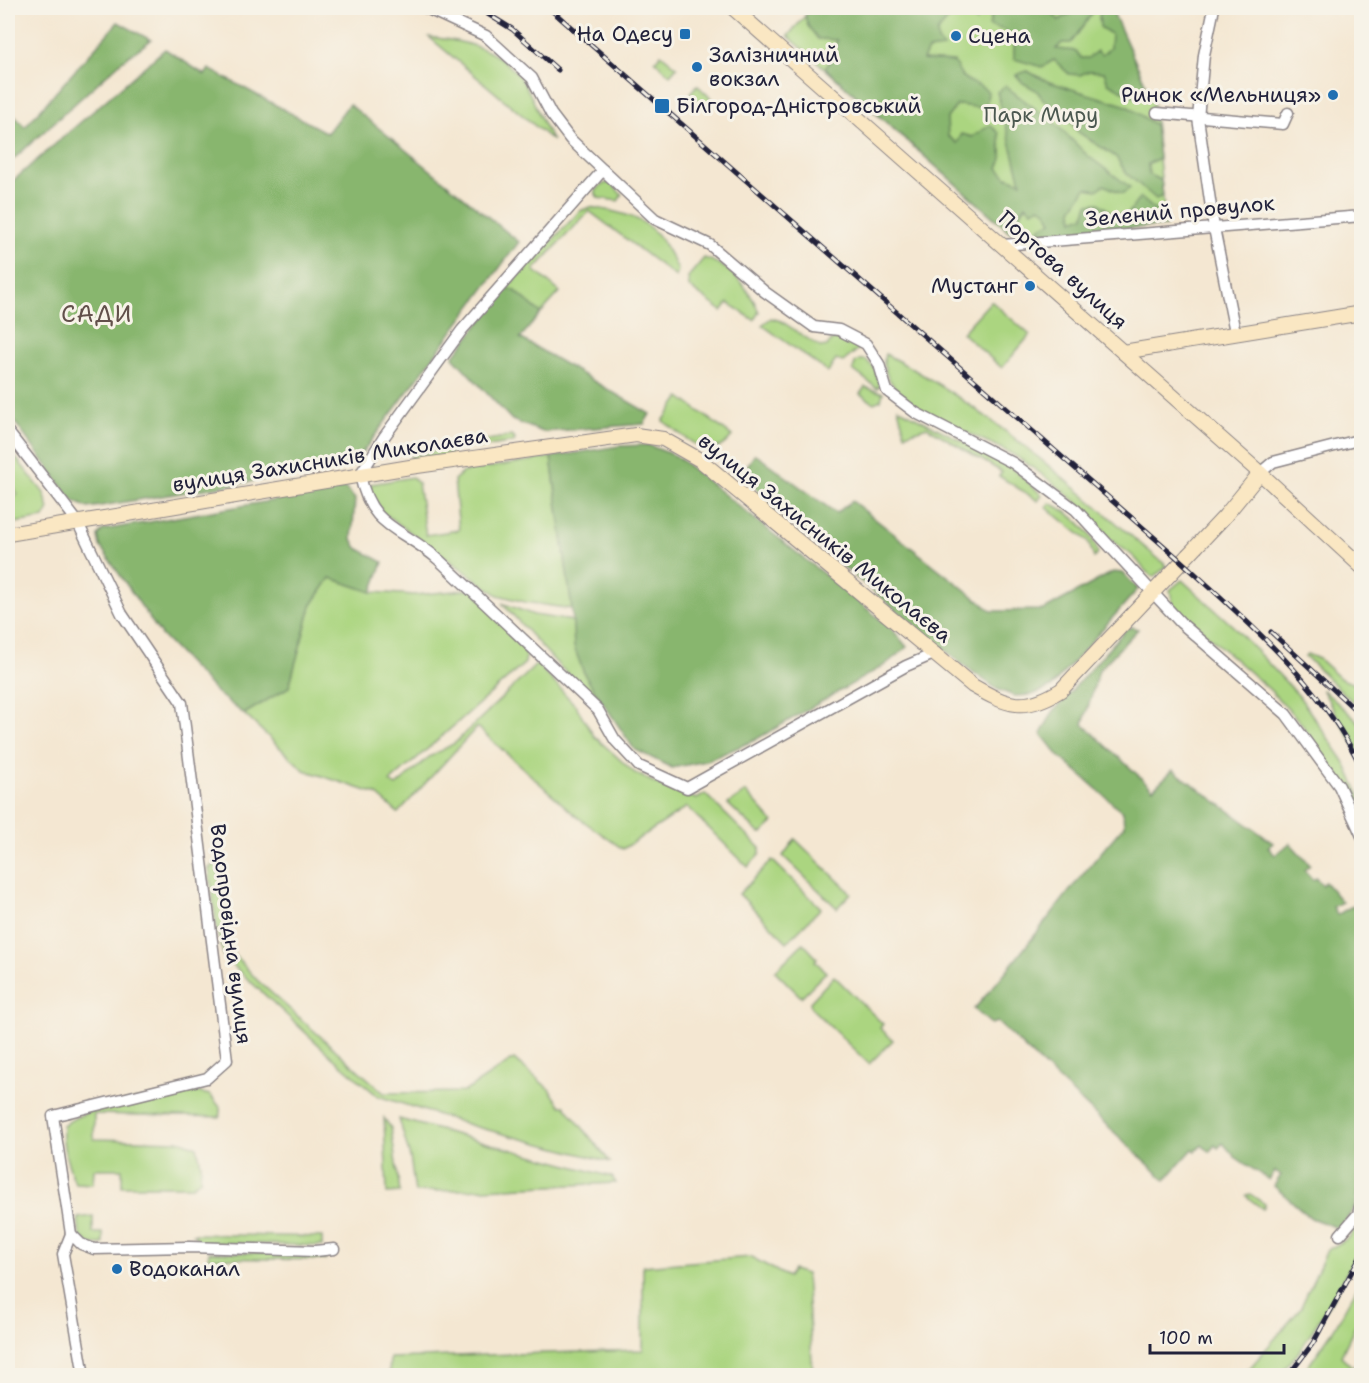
<svg xmlns="http://www.w3.org/2000/svg" width="1369" height="1383" viewBox="0 0 1369 1383" font-family="'Shantell Sans',sans-serif">
  <rect width="100%" height="100%" fill="#f7f3e8"/>
  <filter id="ink" filterUnits="userSpaceOnUse"><feTurbulence type="fractalNoise" baseFrequency=".0167" numOctaves="2"/><feDisplacementMap in="SourceGraphic" scale="12" xChannelSelector="R" yChannelSelector="G"/><feConvolveMatrix kernelMatrix="1 2 1 2 8 2 1 2 1" color-interpolation-filters="sRGB"/></filter>
  <filter id="wash" filterUnits="userSpaceOnUse"><feTurbulence type="fractalNoise" baseFrequency=".008" numOctaves="4" result="noise"/><feDisplacementMap in="SourceGraphic" scale="24" xChannelSelector="R" yChannelSelector="G"/><feGaussianBlur stdDeviation="1.35" result="paint"/><feColorMatrix in="noise" values="0 0 0 0 0 0 0 0 0 0 0 0 0 0 0 0 0 1.4 0 .05"/><feComposite in="paint" operator="in"/></filter>
  <g filter="url(#wash)">
    <rect width="100%" height="100%" fill="#f4e7d2"/>
    <g fill="#abd580" stroke="#667c5e" stroke-width="1.5">
      <polygon points="812,8 1111,8 1153,101 1166,226 1039,233 1010,232 788,36"/>
      <path d="M 429,37 C 474,42 509,51 531,96 C 538,111 543,126 553,141 Z"/>
      <polygon points="661,54 677,67 670,75 655,61"/>
      <polygon points="697,85 713,100 706,107 690,93"/>
      <polygon points="610,182 622,195 618,201 598,198 595,192 601,185"/>
      <path d="M 590,207 C 641,216 655,221 678,270 L 676,277 L 589,211 L 534,270 L 560,292 L 541,313 L 514,290 L 506,289 L 580,211 Z"/>
      <path d="M 704,258 C 730,265 749,288 759,312 L 754,320 L 728,303 L 722,311 L 689,287 L 688,277 Z"/>
      <polygon points="991,301 1030,335 1002,368 962,333"/>
      <polygon points="771,318 781,321 820,347 827,346 836,336 844,337 861,347 843,362 836,360 828,372 762,325"/>
      <path d="M 885,354 C 990,407 1078,492 1167,566 L 1154,577 C 1144,573 1142,565 1135,558 C 1127,550 1117,546 1109,538 C 1104,533 1100,526 1095,520 C 1073,497 1044,475 1017,457 C 985,436 872,404 885,354 Z"/>
      <polygon points="859,360 866,360 874,368 880,386 877,388 853,370 855,363"/>
      <polygon points="865,387 883,393 881,400 874,403 860,394"/>
      <path d="M 680,397 L 732,436 C 710,466 686,437 663,421 Z"/>
      <polygon points="898,408 1010,466 1042,495 1038,501 999,476 1002,472 927,427 905,434"/>
      <polygon points="511,436 515,439 514,442 477,448 474,446 477,442"/>
      <polygon points="8,448 44,493 49,509 44,518 8,524 8,497 17,495 8,477"/>
      <polygon points="448,448 451,451 450,455 414,462 410,456"/>
      <polygon points="551,457 572,609 525,602 498,595 382,512 368,489 371,484 412,477 418,483 426,535 459,530 454,480 463,472"/>
      <path d="M 1050,503 C 1070,512 1094,532 1098,554 L 1094,558 L 1088,541 L 1046,507 Z"/>
      <polygon points="330,577 372,592 415,595 473,589 527,650 525,663 390,782 396,786 429,757 455,743 537,664 576,706 594,736 635,773 663,787 697,799 705,794 760,848 760,854 748,867 687,807 623,849 576,816 477,727 398,813 376,794 304,770 244,714 289,686 311,606"/>
      <polygon points="1182,580 1234,627 1299,696 1344,761 1361,798 1361,822 1357,807 1341,780 1300,722 1270,690 1173,605 1170,590"/>
      <path d="M 502,603 L 534,615 L 573,621 C 574,656 585,674 604,704 L 560,667 Z"/>
      <polygon points="1307,654 1319,659 1341,679 1361,686 1361,710 1305,656"/>
      <polygon points="1322,689 1361,724 1361,758"/>
      <polygon points="746,792 773,822 763,833 759,833 728,804"/>
      <polygon points="795,839 851,893 837,908 783,856"/>
      <polygon points="772,860 821,908 787,942 739,894"/>
      <polygon points="217,863 232,952 257,980 384,1093 464,1092 514,1059 549,1089 561,1106 565,1106 610,1162 473,1126 378,1096 334,1059 224,957 217,931 209,868"/>
      <polygon points="803,943 817,958 815,961 826,972 801,997 775,971"/>
      <polygon points="834,976 883,1024 880,1028 893,1040 869,1064 811,1008 810,1002"/>
      <path d="M 192,1091 L 210,1095 L 220,1107 L 220,1117 L 94,1114 L 94,1139 L 182,1141 L 197,1147 L 201,1164 L 200,1180 L 192,1186 L 122,1186 L 122,1169 L 94,1169 L 93,1184 L 75,1183 C 68,1165 61,1146 63,1126 C 92,1102 155,1098 192,1091 Z"/>
      <polygon points="384,1118 391,1128 400,1192 387,1193"/>
      <polygon points="399,1119 612,1177 616,1183 415,1192 410,1157"/>
      <polygon points="1250,1194 1265,1204 1263,1209 1247,1197 1246,1195"/>
      <polygon points="93,1216 93,1233 103,1233 103,1244 90,1244 80,1236 78,1218"/>
      <polygon points="1361,1219 1361,1245 1335,1295 1299,1352 1279,1375 1244,1375 1300,1309 1327,1250 1349,1238"/>
      <polygon points="193,1234 322,1237 322,1246 199,1242"/>
      <polygon points="209,1252 319,1254 325,1256 325,1260 208,1258"/>
      <polygon points="751,1257 788,1277 793,1270 806,1274 813,1375 389,1375 390,1358 643,1350 643,1266"/>
      <polygon points="1361,1280 1361,1314 1341,1356 1353,1367 1361,1360 1361,1375 1302,1375 1334,1329"/>
    </g>
    <g fill="#88b66e" stroke="#556c54" stroke-width="1.5">
      <path d="M 812,8 L 978,8 L 977,21 L 970,16 L 949,19 L 937,32 L 938,41 L 944,48 L 928,50 L 923,60 L 954,62 C 967,90 973,77 988,92 L 986,107 C 975,109 968,105 957,105 L 947,118 L 948,136 L 957,143 L 962,134 L 972,137 L 990,125 L 999,133 L 1002,159 L 998,168 L 1007,177 L 1021,182 L 997,92 L 1005,86 L 1057,125 L 1088,156 L 1130,187 L 1123,194 L 1104,185 L 1097,190 L 1086,188 L 1072,209 L 1073,220 L 1084,216 L 1088,204 L 1099,203 L 1114,214 L 1128,214 L 1140,197 L 1165,219 L 1166,226 L 1039,233 L 1039,228 L 1052,221 L 1046,211 L 1040,207 L 1032,211 L 1026,205 L 1018,217 L 1018,232 L 1010,232 L 825,68 L 831,61 L 837,40 L 818,39 L 808,26 L 805,15 Z"/>
      <polygon points="993,8 1046,8 1059,20 1080,8 1096,8 1071,43 1062,43 1056,49 1076,51 1081,58 1088,58 1097,51 1102,55 1110,48 1111,34 1100,27 1099,16 1103,8 1111,8 1145,83 1134,97 1108,83 1104,72 1089,71 1080,75 1069,74 1054,60 1042,67 1014,59 1014,44 1005,30 989,26"/>
      <polygon points="118,22 151,40 122,61 8,164 8,109 25,127"/>
      <polygon points="165,49 205,75 209,69 327,133 349,104 519,242 353,465 88,508 72,500 8,413 8,185"/>
      <polygon points="1027,71 1049,82 1127,106 1155,125 1159,158 1148,164 1149,175 1161,180 1163,196 1156,199 1126,173 1116,157 1078,132 1068,118 1043,99 1036,90 1023,83 1016,75"/>
      <polygon points="506,289 514,290 541,313 520,338 650,414 644,424 543,432 512,420 453,357"/>
      <polygon points="648,445 676,456 891,628 907,647 885,665 755,740 706,761 672,768 634,749 585,676 574,647 572,609 551,457 619,446"/>
      <polygon points="755,454 836,513 852,501 992,611 1044,610 1113,572 1123,573 1138,589 1051,687 1032,695 1014,696 997,689 962,664 774,510 754,486 745,469"/>
      <polygon points="345,488 355,499 352,539 357,548 383,562 372,592 330,578 311,606 289,687 244,714 217,693 161,635 100,546 98,536 103,530"/>
      <path d="M 1132,627 L 1138,629 L 1099,670 L 1083,724 L 1153,789 L 1173,770 L 1273,843 L 1268,847 L 1275,855 L 1290,843 L 1310,865 L 1304,870 L 1313,880 L 1316,878 L 1322,885 L 1325,882 L 1342,902 L 1333,907 L 1337,915 L 1359,902 L 1361,905 L 1362,1178 L 1355,1207 L 1340,1229 L 1311,1218 L 1274,1186 L 1281,1175 L 1275,1171 L 1269,1180 L 1235,1157 L 1223,1143 L 1218,1148 L 1215,1145 L 1209,1152 L 1202,1145 L 1196,1151 L 1193,1149 L 1165,1180 L 997,1022 L 991,1024 L 974,1009 C 1027,950 1071,884 1124,826 L 1123,812 L 1059,756 L 1041,734 L 1053,712 L 1126,629 Z"/>
    </g>
  </g>
  <g filter="url(#ink)">
    <g fill="none" stroke-linecap="round" stroke-linejoin="round">
      <g stroke="#8b8486" stroke-width="13">
        <g id="street">
          <polyline points="426,8 486,36 532,78 551,114 570,139 655,219 710,245 765,292 814,327 839,330 866,344 879,364 887,391 916,413 1013,463 1076,510 1181,623 1286,714 1339,786 1362,836"/>
          <polyline points="1214,8 1204,55 1198,118 1214,228 1235,332"/>
          <polyline points="1157,113 1283,124 1288,113"/>
          <path d="M 603,170 L 462,330 L 384,437 L 360,475 C 371,530 402,527 439,560 L 598,710 L 615,740 L 639,766 L 687,788 L 906,666 L 936,653"/>
          <polyline points="1002,245 1362,216"/>
          <polyline points="8,432 77,521 122,614 182,703 227,1060 207,1078 53,1116 71,1234 81,1244 94,1249 189,1247 315,1251 334,1249"/>
          <polyline points="1260,473 1273,462 1362,439"/>
          <polyline points="71,1234 63,1254 84,1376"/>
          <polyline points="1340,1235 1358,1214 1362,1201"/>
        </g>
      </g>
      <g stroke="#8b8486" stroke-width="16">
        <g id="secondary">
          <polyline points="733,8 1260,473 1362,567"/>
          <polyline points="1123,352 1362,313"/>
          <path d="M 8,534 L 410,467 L 636,435 L 663,439 L 700,460 L 973,686 C 1008,706 1024,713 1061,690 L 1225,516 L 1260,473"/>
        </g>
      </g>
      <use href="#street" stroke="#fff" stroke-width="10"/>
      <use href="#secondary" stroke="#fae7c3" stroke-width="14"/>
      <g stroke="#22223b" stroke-width="5">
        <g id="rail">
          <polyline points="478,8 512,29 558,70"/>
          <path d="M 549,8 L 1181,561 C 1249,623 1322,684 1362,769"/>
          <polyline points="1271,632 1362,716"/>
          <polyline points="1288,1376 1313,1343 1362,1253"/>
        </g>
      </g>
      <use href="#rail" stroke="#f7f3e8" stroke-width="3" stroke-dasharray="9" stroke-linecap="butt"/>
    </g>
  </g>
  <g fill="#1f6fb2" stroke="#f7f3e8" stroke-width="2">
    <rect x="679" y="28" width="12" height="12" rx="3"/>
    <circle cx="956" cy="36" r="6"/>
    <circle cx="697" cy="67" r="6"/>
    <circle cx="1333" cy="95" r="6"/>
    <rect x="654" y="98" width="16" height="16" rx="3"/>
    <circle cx="1030" cy="286" r="6"/>
    <circle cx="117" cy="1269" r="6"/>
  </g>
  <g text-anchor="middle" dominant-baseline="central" stroke-width="6" stroke-linejoin="round" paint-order="stroke">
    <g font-size="21" fill="#22223b" stroke="#f7f3e8" text-anchor="start">
      <text x="673" y="34" text-anchor="end">На Одесу</text>
      <text x="968" y="36">Сцена</text>
      <text x="709" y="55">Залізничний<tspan x="709" dy="24">вокзал</tspan></text>
      <text x="1321" y="95" text-anchor="end">Ринок «Мельниця»</text>
      <text x="676" y="106">Білгород-Дністровський</text>
      <text x="1018" y="286" text-anchor="end">Мустанг</text>
      <text x="129" y="1269">Водоканал</text>
    </g>
    <g font-size="21" fill="#4b5850" stroke="#f7f3e8">
      <text x="1041" y="115">Парк Миру</text>
    </g>
    <g font-size="21" fill="#22223b" stroke="#f7f3e8">
      <text transform="translate(1180 211) rotate(-5)">Зелений провулок</text>
      <text transform="translate(1063 270) rotate(42)">Портова вулиця</text>
      <text transform="translate(330 460) rotate(-9)">вулиця Захисників Миколаєва</text>
      <text transform="translate(825 538) rotate(39)">вулиця Захисників Миколаєва</text>
      <text transform="translate(231 934) rotate(83)">Водопровідна вулиця</text>
    </g>
    <g font-size="24" letter-spacing="1.5" fill="#62504b" stroke="#f7f3e8">
      <text x="97" y="314">САДИ</text>
    </g>
  </g>
  <rect width="1369" height="1383" fill="none" stroke="#f7f3e8" stroke-width="30"/>
  <path d="M1150 1344v9h134v-9" fill="none" stroke="#22223b" stroke-width="3"/>
  <text x="1159" y="1344" font-size="18" fill="#22223b" stroke="#f7f3e8" stroke-width="4.5" paint-order="stroke">100 m</text>
</svg>
